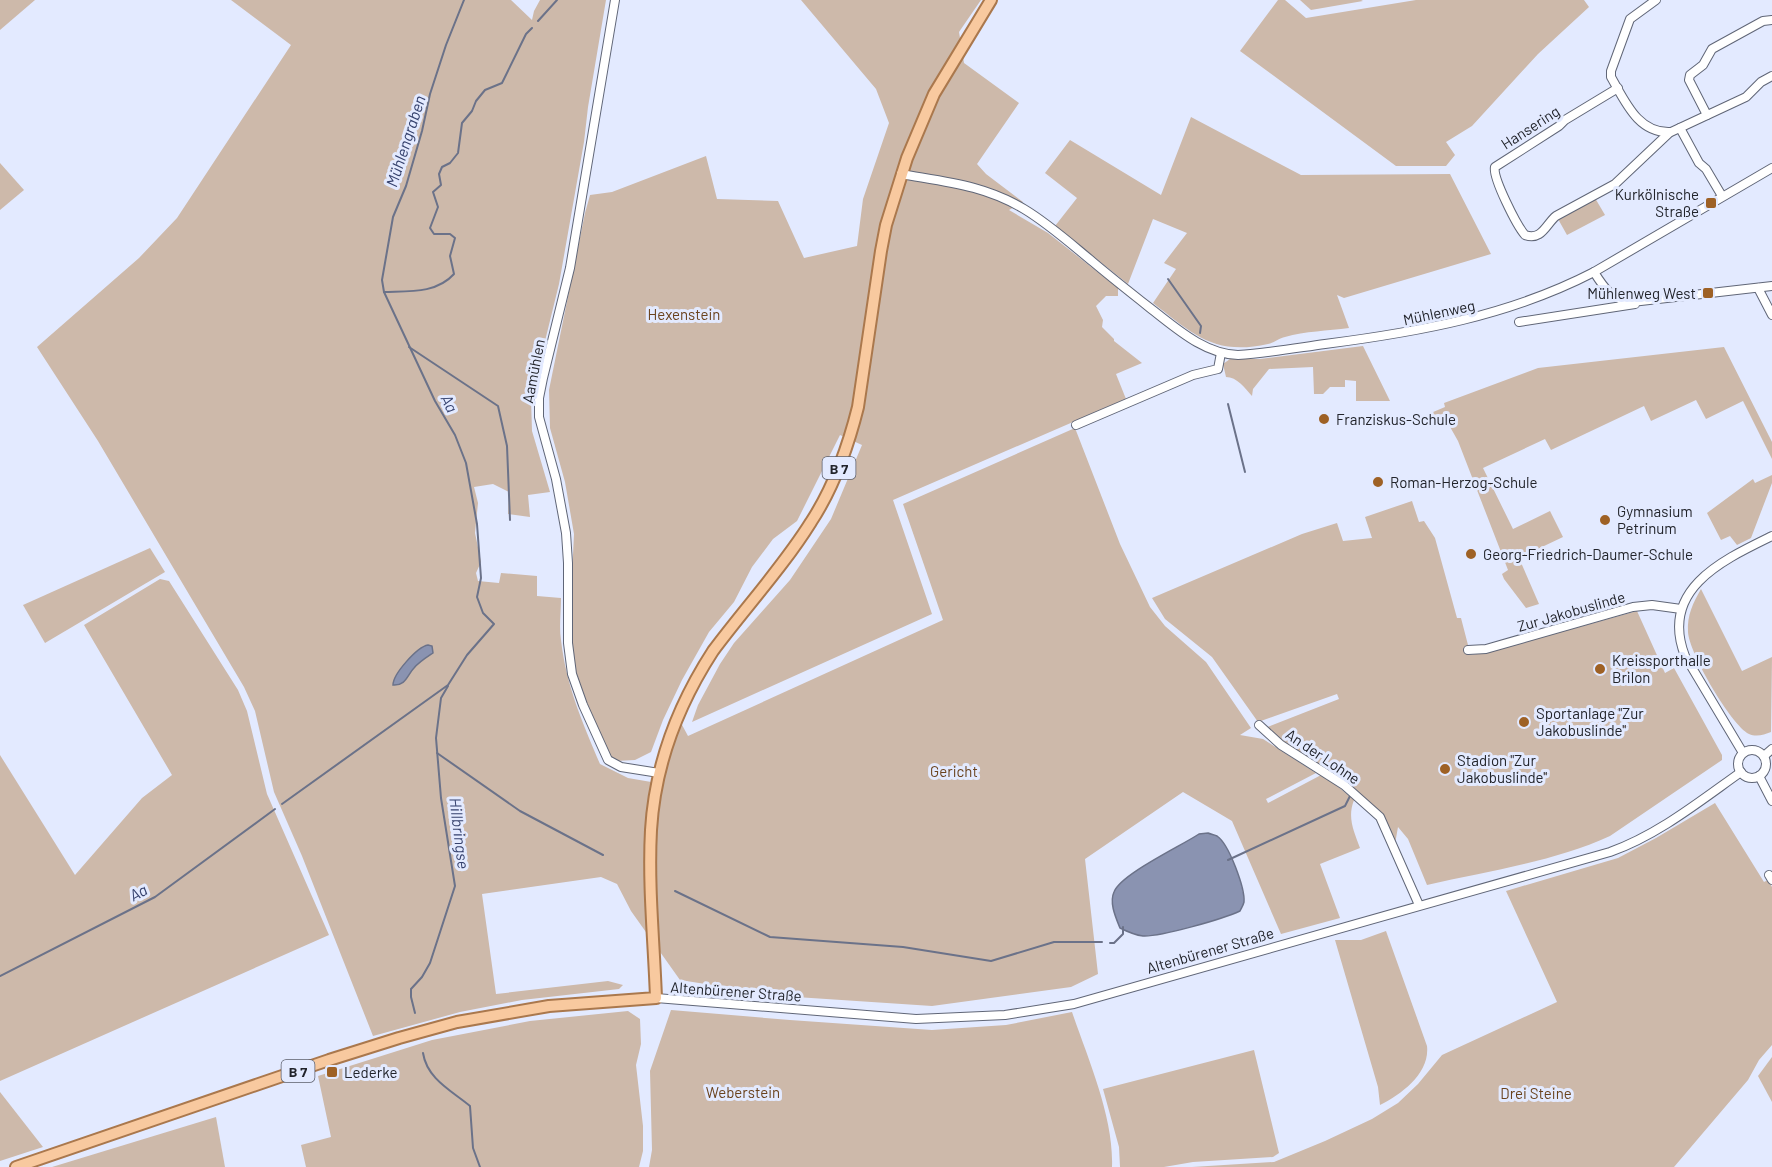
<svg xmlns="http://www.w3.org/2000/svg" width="1772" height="1167" viewBox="0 0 1772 1167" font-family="Barlow,sans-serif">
  <rect width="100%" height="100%" fill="#e3eaff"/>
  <g fill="#cdb9aa">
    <polygon points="0,0 35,0 0,30"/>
    <path d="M 231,0 L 511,0 L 532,20 L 534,11 L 540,0 L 606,0 L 588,107 L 584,142 L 559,284 L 531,398 L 532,431 L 550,492 L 528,495 L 530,517 L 508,514 L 509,492 L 493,484 L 474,487 L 478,503 L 475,533 L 481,562 L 476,573 L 478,581 L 499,583 L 501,573 L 537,576 L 537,596 L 561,598 C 561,612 559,627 561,640 C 566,685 583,724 600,764 L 628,778 L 657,783 C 670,764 670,744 681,723 L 688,736 L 943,620 L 903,504 L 1075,428 L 1120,544 L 1150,607 L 1165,626 L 1206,662 L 1251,728 L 1240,735 L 1263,739 L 1316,773 L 1266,799 L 1268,803 L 1323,774 L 1354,800 C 1347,818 1354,831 1360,848 L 1320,864 L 1340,918 L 1281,934 L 1232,821 L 1183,792 L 1085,859 L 1098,974 L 1071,987 L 932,1006 L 781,996 L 680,980 L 631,911 L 617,884 L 601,877 L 482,894 L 496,994 L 608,981 L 623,985 L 619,989 L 522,1000 L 460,1012 L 373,1036 L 302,856 L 274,792 L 255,711 L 244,687 L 98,441 L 37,347 L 139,258 L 177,218 L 291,45 Z"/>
    <polygon points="801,0 981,0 959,32 964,63 1019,103 977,164 986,174 1023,202 1009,210 1048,233 1118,288 1118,296 1106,296 1096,306 1103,320 1102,327 1114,339 1114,341 1142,363 1116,374 1126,399 893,500 932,614 692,722 698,705 720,664 734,643 790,580 831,519 862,445 840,435 797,521 773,539 752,567 734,602 709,632 682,680 663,720 651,752 635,760 616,761 609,755 589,715 574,671 569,638 574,534 565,482 550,428 549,390 585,213 590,195 612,192 706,156 717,199 778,201 804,258 857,246 863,199 889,123 876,89"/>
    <polygon points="1278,0 1285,0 1306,18 1416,0 1584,0 1589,7 1538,54 1472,126 1446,142 1455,155 1446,166 1396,166 1240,51"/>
    <polygon points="1300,0 1361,0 1363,1 1311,10"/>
    <path d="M 1191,117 L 1301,175 L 1450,174 L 1491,254 L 1344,298 L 1337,295 L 1349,328 C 1328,331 1305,331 1285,337 C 1279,338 1274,343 1268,344 C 1214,356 1193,334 1153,303 L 1176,269 L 1164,263 L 1187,233 L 1153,219 L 1128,284 L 1055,226 L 1077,198 L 1045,173 L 1070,140 L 1161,195 Z"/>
    <polygon points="0,163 24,190 0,210"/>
    <polygon points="1595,198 1605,215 1567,235 1558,219"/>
    <path d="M 1363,346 L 1390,401 L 1356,401 L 1356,381 L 1345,380 L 1345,387 L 1330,387 L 1323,394 L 1314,394 L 1313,367 L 1269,369 L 1253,389 L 1252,396 C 1245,388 1237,377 1226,377 L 1223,364 L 1230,359 L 1260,359 Z"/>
    <polygon points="1724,347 1772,442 1772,459 1743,401 1706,419 1696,400 1651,421 1644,406 1551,450 1545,439 1483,468 1513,529 1550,511 1563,537 1519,558 1539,604 1526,608 1504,579 1502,574 1508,570 1458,441 1445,418 1429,418 1426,415 1445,407 1444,403 1538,368"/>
    <polygon points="1772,475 1772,483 1751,538 1737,545 1730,536 1721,540 1707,513 1753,479 1755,483"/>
    <path d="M 1412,501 L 1419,522 L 1424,521 L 1435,538 L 1457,618 L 1461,618 L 1468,645 L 1468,655 L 1485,653 L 1637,611 L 1665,673 L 1674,668 L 1722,755 L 1722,760 L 1610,836 C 1553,862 1488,871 1427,885 L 1408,839 L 1398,827 L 1395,844 L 1383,818 L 1336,773 L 1305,760 L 1265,728 L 1339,699 L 1337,694 L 1258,722 L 1212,657 L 1165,619 L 1152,598 L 1302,534 L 1337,523 L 1343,541 L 1372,538 L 1365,517 Z"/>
    <polygon points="150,548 165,572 45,643 23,605"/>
    <polygon points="160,579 169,581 238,690 247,711 267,794 329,935 0,1081 0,755 75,875 142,798 172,775 84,625"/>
    <path d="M 1701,589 L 1742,671 L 1772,657 L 1771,732 C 1764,735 1756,737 1749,734 C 1731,725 1689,653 1688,632 C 1687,615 1693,603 1701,589 Z"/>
    <polygon points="1715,803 1764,882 1768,880 1772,887 1772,1045 1759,1060 1748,1080 1674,1167 1192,1167 1274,1162 1325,1141 1372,1119 1398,1103 1418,1084 1442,1055 1557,1002 1506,891 1618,858 1656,838"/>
    <path d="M 1386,931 L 1427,1046 C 1430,1073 1402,1094 1380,1105 L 1378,1087 L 1335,940 L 1361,940 Z"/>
    <path d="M 671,1010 L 790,1020 L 932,1030 L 1006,1025 L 1072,1012 C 1088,1059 1114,1117 1112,1167 L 649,1167 L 652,1150 L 650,1071 Z"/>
    <polygon points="628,1011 640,1019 641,1044 636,1065 643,1126 643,1151 639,1167 306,1167 301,1145 331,1137 318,1076 432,1040 530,1021"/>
    <polygon points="1254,1050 1279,1153 1273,1157 1193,1162 1164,1167 1120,1167 1119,1147 1103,1089"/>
    <polygon points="1772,1057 1772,1102 1758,1076"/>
    <polygon points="0,1092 43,1147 0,1161"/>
    <polygon points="216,1117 225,1167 52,1167"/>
  </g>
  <g fill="#8a93b1" stroke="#6b7289" stroke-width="1.5">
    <path d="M 428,645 L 432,646 L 433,653 C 427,657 419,662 414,668 C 407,675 406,686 393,685 C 393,674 417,647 428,645 Z"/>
    <path d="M 1208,833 C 1210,834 1215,835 1217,836 C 1229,844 1245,888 1244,902 C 1243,906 1242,907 1240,911 C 1223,919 1160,937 1143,936 C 1135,935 1128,932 1120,928 C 1116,918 1109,903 1114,892 C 1121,874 1181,846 1199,834 Z"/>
  </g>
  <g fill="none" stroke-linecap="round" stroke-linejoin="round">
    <g stroke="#6b7289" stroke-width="2">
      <polyline points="538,21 557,0"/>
      <polyline points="1168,279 1201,326 1200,333"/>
      <polyline points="384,292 382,280 393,217 406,186 422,131 430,94 446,45 464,0"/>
      <polyline points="409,347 498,406 507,446 510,520"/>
      <polyline points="1228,404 1245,472"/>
      <polyline points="437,753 520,811 603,855"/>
      <path d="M 282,804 L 448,685 L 467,655 L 494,624 L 483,613 L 477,597 L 481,578 L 477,524 L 466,463 L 455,435 L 435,401 L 384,292 C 408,291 436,294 454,274 L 450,256 L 455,238 L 450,234 L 434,234 L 430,228 L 438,207 L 433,192 L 441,185 L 439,174 L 442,167 L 450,163 L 458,153 L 462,123 L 472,111 L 476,101 L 485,90 L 502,83 L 526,34 L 532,28"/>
      <polyline points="1228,860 1345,806 1351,794"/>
      <polyline points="675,891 770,937 903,947 991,961 1054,942 1102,942"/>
      <polyline points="1110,943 1114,943 1123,934 1123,927"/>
      <polyline points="0,976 155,897 275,809"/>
      <polyline points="415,1013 411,997 411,989 422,977 430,963 455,886 441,798 436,738 441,698 448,686"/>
      <path d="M 423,1053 C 427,1079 452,1091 470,1106 L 473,1148 L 480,1167"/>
    </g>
    <g stroke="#606677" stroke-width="10">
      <g id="minor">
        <polyline points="615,0 570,268 543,378 539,398 539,417 556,479 566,533 568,563 568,643 572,674 583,705 608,760 621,767 659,773"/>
        <path d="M 1656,0 L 1630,19 L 1611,71 L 1611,77 C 1625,101 1638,134 1671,132 L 1746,97 L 1761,82 L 1772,76"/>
        <path d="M 1618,88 L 1565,120 L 1559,126 L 1495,167 C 1492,177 1517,226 1525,235 C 1542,241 1546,224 1556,216 L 1615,184 L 1669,133"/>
        <polyline points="1707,115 1689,80 1690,75 1703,65 1712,49 1763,21 1772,20"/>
        <polyline points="1680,128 1699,163 1706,169 1722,196"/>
        <path d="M 901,174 C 946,182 984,185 1024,209 C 1049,224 1071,244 1093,262 C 1112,278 1131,293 1150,308 C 1176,328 1204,354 1238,355 C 1267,353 1296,348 1325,344 C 1418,332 1509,316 1594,272 L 1772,168"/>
        <path d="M 1594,272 C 1604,288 1612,300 1632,302 L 1772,286"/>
        <polyline points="1758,288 1772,315"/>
        <polyline points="1519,322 1635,304"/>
        <polyline points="1076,425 1193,375 1218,369 1221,353"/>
        <polyline points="1468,650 1486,649 1633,607 1652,605 1681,609"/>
        <polyline points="1259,725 1281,745 1344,785 1380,817 1419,905"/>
        <circle cx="1752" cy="764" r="14"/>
        <path d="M 1743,753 L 1685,656 C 1659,589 1723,560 1772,536"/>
        <polyline points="1764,756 1772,749"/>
        <polyline points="1759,776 1772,801"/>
        <polyline points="1769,875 1772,880"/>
        <path d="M 656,998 L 916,1019 L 1005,1015 L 1074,1004 L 1610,852 C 1658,835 1700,801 1741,772"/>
      </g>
    </g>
    <g stroke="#aa784d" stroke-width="14">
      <path id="major" d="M 16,1167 L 329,1060 L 399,1038 L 457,1022 L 549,1006 L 656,998 C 654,942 648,885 651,830 C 655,764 678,705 713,651 C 745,608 783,567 811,522 C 834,487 848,447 858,407 L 881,251 L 886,225 L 907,158 L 934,94 L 991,0"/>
    </g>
    <use href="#minor" stroke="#fff" stroke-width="8"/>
    <use href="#major" stroke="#f8c99f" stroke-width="10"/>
  </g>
  <g fill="#9e6125" stroke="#e3eaff" stroke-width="2">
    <rect x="1705" y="197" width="12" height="12" rx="3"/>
    <rect x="1702" y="287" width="12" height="12" rx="3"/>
    <circle cx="1324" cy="419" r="6"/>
    <circle cx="1378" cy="482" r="6"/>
    <circle cx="1605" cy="520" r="6"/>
    <circle cx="1471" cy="554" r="6"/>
    <circle cx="1600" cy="669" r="6"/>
    <circle cx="1524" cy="722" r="6"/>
    <circle cx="1445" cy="769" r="6"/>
    <rect x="326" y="1066" width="12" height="12" rx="3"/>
  </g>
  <g text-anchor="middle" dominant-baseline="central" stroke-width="6" stroke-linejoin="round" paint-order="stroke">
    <g fill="#e3eaff" stroke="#5c5f6b" stroke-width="1.5">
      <rect x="822.5" y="457" width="33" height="22" rx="4.5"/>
      <rect x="281.5" y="1060" width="33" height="22" rx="4.5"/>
    </g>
    <g font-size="14" font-weight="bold" fill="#22242b">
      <text x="839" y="468">B 7</text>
      <text x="298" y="1071">B 7</text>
    </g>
    <g font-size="15" fill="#22242b" stroke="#e3eaff">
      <text transform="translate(1530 127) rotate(-33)">Hansering</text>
      <text transform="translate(1439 312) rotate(-12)">Mühlenweg</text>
      <text transform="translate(533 371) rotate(-79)">Aamühlen</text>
      <text transform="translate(1571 611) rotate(-16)">Zur Jakobuslinde</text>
      <text transform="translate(1323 756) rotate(34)">An der Lohne</text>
      <text transform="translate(1210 950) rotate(-16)">Altenbürener Straße</text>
      <text transform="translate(736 991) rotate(4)">Altenbürener Straße</text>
    </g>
    <g font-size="15" fill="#22242b" stroke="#e3eaff" text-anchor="start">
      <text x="1699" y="194" text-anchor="end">Kurkölnische<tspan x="1699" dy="17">Straße</tspan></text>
      <text x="1696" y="293" text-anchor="end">Mühlenweg West</text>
      <text x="1336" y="419">Franziskus-Schule</text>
      <text x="1390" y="482">Roman-Herzog-Schule</text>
      <text x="1617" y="511">Gymnasium<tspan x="1617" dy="17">Petrinum</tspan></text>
      <text x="1483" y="554">Georg-Friedrich-Daumer-Schule</text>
      <text x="1612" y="660">Kreissporthalle<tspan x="1612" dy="17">Brilon</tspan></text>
      <text x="1536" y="713">Sportanlage "Zur<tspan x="1536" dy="17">Jakobuslinde"</tspan></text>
      <text x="1457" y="760">Stadion "Zur<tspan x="1457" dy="17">Jakobuslinde"</tspan></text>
      <text x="344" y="1072">Lederke</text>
    </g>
    <g font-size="15" fill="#6a421d" stroke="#e3eaff">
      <text x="684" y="314">Hexenstein</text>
      <text x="954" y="771">Gericht</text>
      <text x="743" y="1092">Weberstein</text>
      <text x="1536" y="1093">Drei Steine</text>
    </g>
    <g font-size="16" font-style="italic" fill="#35416d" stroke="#e3eaff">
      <text transform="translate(405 141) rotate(-72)">Mühlengraben</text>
      <text transform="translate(450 403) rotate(64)">Aa</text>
      <text transform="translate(460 833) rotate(83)">Hillbringse</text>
      <text transform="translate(138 892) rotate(-28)">Aa</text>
    </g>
  </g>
</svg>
